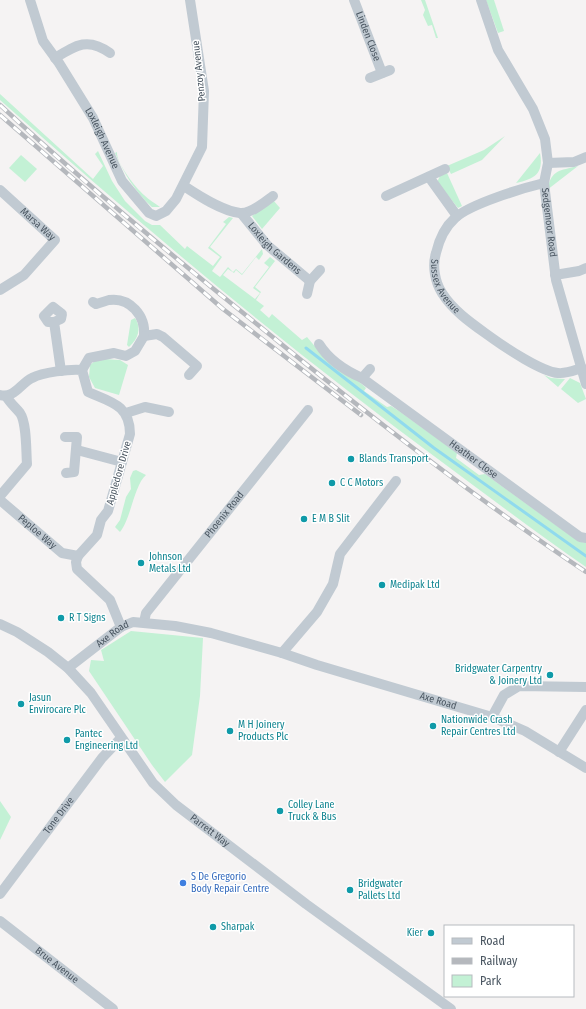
<svg xmlns="http://www.w3.org/2000/svg" width="586" height="1009" viewBox="0 0 586 1009" font-family="'Fira Sans Condensed',sans-serif">
  <rect width="100%" height="100%" fill="#f5f3f3"/>
  <g fill="#c3f1d5">
    <polygon points="421,0 425,0 438,38 436,38 432,25 428,26 423,15 425,10"/>
    <polygon points="486,0 494,0 504,31 498,33"/>
    <path d="M 0,94 L 93,179 L 103,166 L 95,154 L 98,151 L 112,181 L 125,201 L 145,221 L 152,225 L 160,225 L 185,249 L 187,246 L 213,266 L 220,257 L 208,248 L 226,224 L 223,222 L 229,217 L 233,218 L 210,247 L 222,257 L 212,271 L 220,277 L 228,267 L 233,272 L 236,269 L 242,274 L 262,249 L 263,254 L 259,260 L 256,257 L 242,275 L 236,270 L 234,273 L 228,269 L 223,275 L 255,299 L 260,293 L 253,288 L 269,267 L 264,263 L 270,257 L 275,261 L 255,287 L 261,292 L 256,300 L 264,306 L 260,310 L 269,318 L 272,314 L 302,340 L 307,337 L 323,356 L 363,385 L 366,388 L 364,391 L 387,407 L 391,406 L 399,411 L 457,453 L 456,458 L 479,475 L 485,474 L 578,541 L 586,543 L 586,567 C 538,534 492,499 446,465 C 291,351 144,228 0,100 Z"/>
    <polygon points="505,136 482,160 451,174 447,166 484,150"/>
    <path d="M 117,152 C 116,163 136,188 144,195 C 149,200 155,203 160,207 L 152,207 C 135,192 124,173 115,153 Z"/>
    <path d="M 540,153 C 544,174 534,179 516,183 Z"/>
    <polygon points="21,155 37,169 25,182 9,168"/>
    <path d="M 578,166 L 547,190 C 552,169 559,171 578,166 Z"/>
    <polygon points="447,173 462,206 458,208 437,182 440,176"/>
    <polygon points="273,200 280,208 262,229 252,216"/>
    <path d="M 135,318 C 142,328 138,339 129,347 L 127,345 L 131,320 Z"/>
    <polygon points="104,359 120,360 128,365 119,395 95,388 89,377 90,365 95,361"/>
    <polygon points="544,375 551,378 565,379 558,387"/>
    <polygon points="570,378 580,383 586,399 578,403 561,389"/>
    <path d="M 136,470 L 146,475 C 134,485 131,519 120,532 L 115,527 L 120,520 L 126,497 L 131,489 L 130,478 L 133,471 Z"/>
    <polygon points="131,631 203,638 200,696 192,755 165,782 152,765 89,671 91,660 104,661 101,650"/>
    <polygon points="0,801 11,817 0,840"/>
  </g>
  <g fill="none" stroke-linecap="round" stroke-linejoin="round">
    <polyline stroke="#90daee" stroke-width="3" points="306,348 434,448 586,556"/>
    <g stroke="#c1cad2" stroke-width="10">
      <path id="s1" d="M 30,0 L 43,41 L 59,63 L 93,118 L 122,181 L 149,213 L 156,216 L 166,211 L 176,199 L 202,147 L 204,91 L 190,0"/>
      <path id="s2" d="M 354,0 L 382,73"/>
      <path id="s3" d="M 481,0 L 498,50 L 533,109 L 545,139 L 548,163 L 544,183 L 556,280 L 586,384"/>
      <path d="M 55,58 C 76,45 88,37 110,53"/>
      <polyline points="370,78 390,70"/>
      <polyline points="548,163 574,162 586,157"/>
      <polyline points="429,177 457,216"/>
      <path id="s4" d="M 544,183 C 523,188 470,204 455,218 C 445,227 439,240 436,253 C 432,266 435,282 442,293 C 454,312 474,325 492,338 C 506,348 542,372 558,373 C 566,374 575,370 582,368"/>
      <path d="M 184,186 C 199,196 222,211 240,213 C 251,214 265,202 273,196"/>
      <path id="s5" d="M 0,190 L 55,240 L 24,275 L 0,290"/>
      <polyline points="386,196 445,169"/>
      <path id="s6" d="M 241,213 L 267,245 L 310,281"/>
      <polyline points="555,275 579,271 586,268"/>
      <polyline points="307,294 310,281 320,270"/>
      <path d="M 93,302 L 96,304 C 101,303 105,301 109,300 C 130,297 146,316 144,336 L 157,334 L 163,337 L 197,366 L 189,375"/>
      <polyline points="54,322 61,319 62,314 53,307 44,316 48,322 54,322 61,371"/>
      <path d="M 319,344 C 329,360 346,371 362,378 L 370,369"/>
      <polyline points="82,370 89,358 114,353 126,356 135,351 144,336"/>
      <path id="s7" d="M 362,378 L 580,537 L 586,538"/>
      <path d="M 0,395 C 14,399 21,383 32,378 C 43,372 70,369 82,370 L 88,392 C 111,402 130,405 130,434 L 108,511 L 101,520 L 97,535 L 78,556 L 76,562 L 77,569 L 110,600 L 121,627"/>
      <polyline points="126,413 145,407 169,412"/>
      <polyline points="65,437 77,437 74,472 66,473"/>
      <polyline points="77,450 122,462"/>
      <path d="M 0,496 L 27,464 C 26,452 27,423 20,413 C 15,407 10,403 6,396"/>
      <path id="s8" d="M 0,500 L 62,553 L 78,556"/>
      <path id="s9" d="M 144,622 L 146,613 L 308,410"/>
      <path id="s10" d="M 0,624 L 17,632 L 48,652 L 68,668 L 91,693 L 153,783 L 176,805 L 306,904 L 451,1009"/>
      <polyline points="282,653 317,612 333,584 340,554 396,481"/>
      <path id="s11" d="M 68,668 L 121,627 L 133,622 L 175,626 L 211,633 L 282,653 L 317,665 L 492,717 L 525,731 L 586,768"/>
      <polyline points="492,717 504,695 519,686 586,687"/>
      <polyline points="559,752 586,710"/>
      <path id="s12" d="M 0,894 L 102,758 L 121,738"/>
      <path id="s13" d="M 0,921 L 113,1009"/>
    </g>
    <g stroke="#b5b8bd" stroke-width="4.5">
      <g id="rail">
        <path d="M 0,105 C 83,182 170,254 258,325 C 364,412 472,496 586,572"/>
        <polyline points="0,115 223,309 361,415"/>
      </g>
    </g>
    <use href="#rail" stroke="#fff" stroke-width="3" stroke-dasharray="9" stroke-linecap="butt"/>
  </g>
  <g fill="#0f9aa8" stroke="#fff" stroke-width="1.5">
    <circle cx="351" cy="459" r="4"/>
    <circle cx="332" cy="483" r="4"/>
    <circle cx="304" cy="519" r="4"/>
    <circle cx="141" cy="563" r="4"/>
    <circle cx="382" cy="585" r="4"/>
    <circle cx="61" cy="618" r="4"/>
    <circle cx="550" cy="675" r="4"/>
    <circle cx="21" cy="704" r="4"/>
    <circle cx="433" cy="726" r="4"/>
    <circle cx="230" cy="731" r="4"/>
    <circle cx="67" cy="740" r="4"/>
    <circle cx="280" cy="811" r="4"/>
    <circle cx="350" cy="890" r="4"/>
    <circle cx="213" cy="927" r="4"/>
    <circle cx="431" cy="933" r="4"/>
  </g>
  <circle fill="#3f7fe0" stroke="#fff" stroke-width="1.5" cx="183" cy="883" r="4"/>
  <g text-anchor="middle" dominant-baseline="central" stroke-width="3" stroke-linejoin="round" paint-order="stroke">
    <g font-size="10" fill="#4a5661" stroke="#fff">
      <text stroke="none"><textPath href="#s2" startOffset="39">Linden Close</textPath></text>
      <text transform="translate(199 71) rotate(-96)">Penzoy Avenue</text>
      <text stroke="none"><textPath href="#s1" startOffset="157">Loxleigh Avenue</textPath></text>
      <text stroke="none"><textPath href="#s3" startOffset="238">Sedgemoor Road</textPath></text>
      <text stroke="none"><textPath href="#s5" startOffset="51">Marsa Way</textPath></text>
      <text stroke="none"><textPath href="#s6" startOffset="49">Loxleigh Gardens</textPath></text>
      <text stroke="none"><textPath href="#s4" startOffset="173">Sussex Avenue</textPath></text>
      <text stroke="none"><textPath href="#s7" startOffset="138">Heather Close</textPath></text>
      <text transform="translate(119 473) rotate(-74)">Appledore Drive</text>
      <text stroke="none"><textPath href="#s9" startOffset="135">Phoenix Road</textPath></text>
      <text stroke="none"><textPath href="#s8" startOffset="49">Peploe Way</textPath></text>
      <text stroke="none"><textPath href="#s11" startOffset="56">Axe Road</textPath></text>
      <text stroke="none"><textPath href="#s11" startOffset="396">Axe Road</textPath></text>
      <text stroke="none"><textPath href="#s12" startOffset="98">Tone Drive</textPath></text>
      <text stroke="none"><textPath href="#s10" startOffset="299">Parrett Way</textPath></text>
      <text stroke="none"><textPath href="#s13" startOffset="72">Brue Avenue</textPath></text>
    </g>
    <g font-size="10" fill="#0d838f" stroke="#fff" text-anchor="start">
      <text x="359" y="459">Blands Transport</text>
      <text x="340" y="483">C C Motors</text>
      <text x="312" y="519">E M B Slit</text>
      <text x="149" y="557">Johnson<tspan x="149" dy="12">Metals Ltd</tspan></text>
      <text x="390" y="585">Medipak Ltd</text>
      <text x="69" y="618">R T Signs</text>
      <text x="542" y="669" text-anchor="end">Bridgwater Carpentry<tspan x="542" dy="12">&amp; Joinery Ltd</tspan></text>
      <text x="29" y="698">Jasun<tspan x="29" dy="12">Envirocare Plc</tspan></text>
      <text x="441" y="720">Nationwide Crash<tspan x="441" dy="12">Repair Centres Ltd</tspan></text>
      <text x="238" y="725">M H Joinery<tspan x="238" dy="12">Products Plc</tspan></text>
      <text x="75" y="734">Pantec<tspan x="75" dy="12">Engineering Ltd</tspan></text>
      <text x="288" y="805">Colley Lane<tspan x="288" dy="12">Truck &amp; Bus</tspan></text>
      <text x="358" y="884">Bridgwater<tspan x="358" dy="12">Pallets Ltd</tspan></text>
      <text x="221" y="927">Sharpak</text>
      <text x="423" y="933" text-anchor="end">Kier</text>
    </g>
    <g font-size="10" fill="#366cbe" stroke="#fff" text-anchor="start">
      <text x="191" y="877">S De Gregorio<tspan x="191" dy="12">Body Repair Centre</tspan></text>
    </g>
  </g>
  <rect x="444" y="925" width="130" height="72" fill="#ffffff" stroke="#b7bbc0"/>
  <rect x="452" y="938" width="20" height="6" fill="#c1cad2" stroke="#b7bbc0"/>
  <text x="480" y="945" font-size="12" fill="#4a5661">Road</text>
  <rect x="452" y="958" width="20" height="6" fill="#b5b8bd" stroke="#b7bbc0"/>
  <text x="480" y="965" font-size="12" fill="#4a5661">Railway</text>
  <rect x="452" y="975" width="20" height="12" fill="#c3f1d5" stroke="#b7bbc0"/>
  <text x="480" y="985" font-size="12" fill="#4a5661">Park</text>
</svg>
